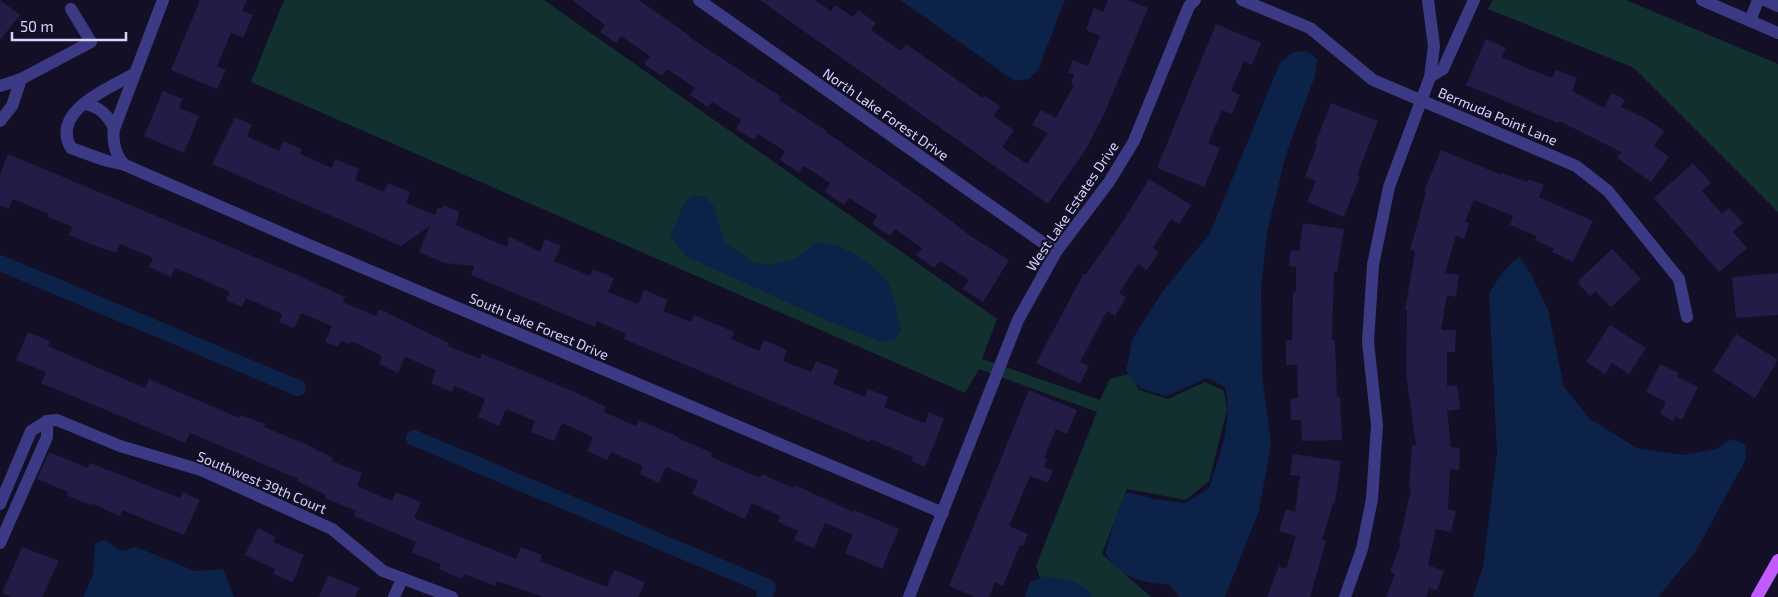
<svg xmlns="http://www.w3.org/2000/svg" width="1778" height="597" viewBox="0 0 1778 597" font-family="'Exo 2',sans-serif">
  <rect width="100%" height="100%" fill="#130f26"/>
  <g fill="#12302f">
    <polygon points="284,0 544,0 997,319 982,359 1100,400 1110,379 1131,373 1139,390 1168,399 1205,382 1224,391 1227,410 1209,481 1186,500 1127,489 1102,554 1151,597 1034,597 1041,581 1036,566 1097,412 979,369 965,393 251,82"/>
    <polygon points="1493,0 1626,0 1778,64 1778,212 1634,68 1488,9"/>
  </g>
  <g fill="#0c2248">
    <polygon points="900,0 1065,0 1038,70 1029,79 1015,81"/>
    <path d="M 1307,51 L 1317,59 L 1315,76 L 1286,154 L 1267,232 L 1261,289 L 1262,374 L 1271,444 L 1259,511 L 1225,597 L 1179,597 L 1170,585 C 1141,582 1122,579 1105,553 L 1117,513 L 1126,492 L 1155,499 L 1185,503 L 1209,488 C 1220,454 1233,423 1225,387 L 1207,378 L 1167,396 L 1141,389 L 1126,371 L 1133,338 L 1163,291 L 1210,233 L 1280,63 L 1293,52 Z"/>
    <path d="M 692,196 L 705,196 L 714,207 L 724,242 L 754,263 L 770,265 L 798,257 L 816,242 C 840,242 881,265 891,289 C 896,301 897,317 901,330 L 895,340 L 880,341 L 828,321 L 686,256 L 670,236 L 683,206 Z"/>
    <polygon points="1519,256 1531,274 1548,310 1564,387 1590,419 1637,448 1683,455 1716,449 1732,439 1745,444 1746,459 1696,551 1658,597 1473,597 1483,566 1497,453 1489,293 1503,272"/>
    <polygon points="104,540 122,551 136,547 195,571 223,569 234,597 83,597 93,575 95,544"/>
    <polygon points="1046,576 1076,582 1090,591 1091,597 1025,597 1030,582"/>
  </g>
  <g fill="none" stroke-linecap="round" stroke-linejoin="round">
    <g stroke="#0c2248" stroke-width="16">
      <polyline points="0,263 298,388"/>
      <polyline points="414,438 768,587 764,597"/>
    </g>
  </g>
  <g fill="#241b47">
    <polygon points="0,0 20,15 0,40"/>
    <polygon points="200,0 247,0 242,11 253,15 243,38 231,33 217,66 226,70 217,89 171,70"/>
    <polygon points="572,0 639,0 690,36 689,37 781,97 779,100 827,131 826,132 917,195 972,237 1009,260 983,302 963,289 969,280 940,261 934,268 916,255 922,248 895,229 890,236 872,224 877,216 849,198 844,205 825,192 830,183 804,166 800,173 780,160 785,151 758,134 754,140 736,129 741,120 712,102 708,107 690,95 695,88 667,69 662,76 644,64 650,56 621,36 616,43 600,32 605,25"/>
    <polygon points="760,0 815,0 831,11 835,5 853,17 858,10 876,23 871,30 901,51 906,44 983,98 985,96 1000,106 993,116 1014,130 1002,147 1027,164 1048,133 1032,125 1041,110 1056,118 1074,85 1071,84 1074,75 1068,73 1073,60 1088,66 1100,36 1086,30 1094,8 1103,12 1108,0 1128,0 1148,8 1105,112 1086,149 1048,204"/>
    <polygon points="1216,24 1261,43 1252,65 1244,61 1231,91 1240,95 1232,114 1222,110 1208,143 1220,148 1204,187 1157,168"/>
    <polygon points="1486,39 1506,48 1502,57 1524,67 1552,78 1556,70 1577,78 1572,91 1604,108 1612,93 1625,100 1621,107 1645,118 1664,131 1654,146 1669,157 1651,182 1617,158 1621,152 1559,121 1558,123 1466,85"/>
    <polygon points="163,91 183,99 179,108 199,116 184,153 144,136"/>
    <polygon points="1331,103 1378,121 1357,175 1360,176 1344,217 1307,202 1316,181 1305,177 1317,145 1315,144"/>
    <polygon points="235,117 252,125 247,136 279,151 283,141 302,149 300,154 332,168 335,159 359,169 355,180 384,192 388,183 410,192 406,203 435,215 438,208 441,209 444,205 459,212 456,225 507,247 509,236 540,252 545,239 561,246 554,261 590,276 593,269 614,278 608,292 638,304 644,290 668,300 663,311 691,322 694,315 734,332 731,339 759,351 764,340 787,350 783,361 811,372 816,361 839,370 833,384 865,397 868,389 888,397 884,407 925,423 929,412 944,419 925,467 911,461 913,457 870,439 869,442 624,339 626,334 597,321 595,327 471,275 474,266 444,263 419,252 430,226 401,246 212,164"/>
    <polygon points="1441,150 1502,175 1502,173 1527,182 1528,179 1544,185 1539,197 1593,221 1573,262 1552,252 1554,249 1535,240 1537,236 1510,225 1513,216 1474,200 1465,222 1469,223 1464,239 1456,236 1445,273 1459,275 1456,297 1447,295 1441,330 1456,330 1455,352 1447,352 1447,386 1457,385 1460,409 1447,411 1451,447 1460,448 1459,470 1450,469 1448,509 1456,511 1451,532 1436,529 1428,565 1444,571 1437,590 1429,588 1426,597 1386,597 1395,574 1390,572 1401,543 1399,543 1411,489 1409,488 1412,445 1416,445 1406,373 1407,310 1405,310 1415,252 1410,250 1426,192 1424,191"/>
    <polygon points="8,154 295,274 345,297 343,302 376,316 379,309 449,343 448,346 480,359 482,354 575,392 606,407 604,412 636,426 639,420 679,437 678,438 712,453 711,457 760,478 762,474 793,488 795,485 853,512 854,510 899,529 882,569 845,553 853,535 825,523 814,548 794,540 798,531 778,522 780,516 752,503 745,519 692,494 698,481 666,467 659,483 640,474 643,466 611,452 607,460 587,451 593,437 562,423 554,441 531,432 535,421 506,409 499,426 478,417 485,399 454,386 452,392 431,383 436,370 405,357 398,373 379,364 382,356 351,341 349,344 341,341 338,347 325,342 332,326 301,313 294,328 279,322 282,314 246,298 242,307 226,300 230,292 206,281 175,268 171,277 149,267 153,258 120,244 116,253 85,242 69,235 73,227 48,217 49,214 13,199 9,209 0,205 0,175"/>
    <polygon points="1693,163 1711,183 1702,191 1722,214 1729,208 1743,223 1733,232 1747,248 1719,272 1654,198"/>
    <polygon points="1149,179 1191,205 1179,224 1171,219 1153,248 1159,252 1147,270 1138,264 1119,293 1126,297 1115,316 1107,311 1080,362 1089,366 1080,384 1036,363 1084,273 1086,274 1120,226"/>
    <polygon points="1303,223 1344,229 1337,272 1334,272 1332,340 1335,340 1337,397 1340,397 1342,440 1302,441 1301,420 1291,420 1290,399 1298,398 1297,365 1286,365 1286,340 1292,340 1293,291 1296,292 1296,267 1289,266 1291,250 1299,251"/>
    <polygon points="1612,249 1641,279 1611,307 1595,291 1590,296 1579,284 1579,280"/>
    <polygon points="1778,273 1778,315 1736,318 1732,277"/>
    <polygon points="1610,325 1646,348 1629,374 1612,363 1605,374 1586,362"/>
    <polygon points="28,332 50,341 48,346 145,388 149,379 239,418 241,415 265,424 264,427 303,443 333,458 332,461 362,473 357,486 392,501 396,492 421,502 414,518 453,534 516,559 521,547 542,555 540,561 607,587 614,570 645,582 638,597 543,597 497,581 495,586 465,574 462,579 439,569 441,564 412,553 416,542 354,516 356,511 325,498 326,495 297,481 298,479 190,433 185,443 41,383 46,372 16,360"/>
    <polygon points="1736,334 1778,360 1755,398 1713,371"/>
    <polygon points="1660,364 1679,373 1677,377 1698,387 1682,420 1675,416 1673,421 1660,414 1666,402 1646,392"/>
    <polygon points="1029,390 1077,410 1067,434 1056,429 1044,458 1047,459 1044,467 1053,471 1048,483 1030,476 1009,526 1028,534 1023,546 1020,545 1003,586 995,582 989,597 975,597 949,586"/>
    <polygon points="49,452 88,468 90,463 180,498 183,492 200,500 184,535 122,510 120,516 91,503 90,505 66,495 68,492 37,479"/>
    <polygon points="1293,454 1341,461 1335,503 1333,503 1322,540 1326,541 1310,597 1267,597 1279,566 1286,569 1296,536 1279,531 1286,509 1295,512 1300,476 1290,475"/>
    <polygon points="258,528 276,537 273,542 304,555 293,582 273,574 275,569 245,555"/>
    <polygon points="22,547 59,561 42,597 12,597 2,593"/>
    <polygon points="328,575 359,588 355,597 319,597"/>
  </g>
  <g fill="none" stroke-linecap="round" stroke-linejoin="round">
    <g stroke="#3d3a85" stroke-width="12">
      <polyline points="699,0 1056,252"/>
      <polyline points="1242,0 1310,28 1373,80 1576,166 1608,191 1679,279 1687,317"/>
      <polyline points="1702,0 1778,33"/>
      <polyline points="1765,0 1778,6"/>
      <polyline points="1750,21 1758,0"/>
      <path d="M 134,74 C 108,89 50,111 71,148 L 104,160 L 125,165 L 295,239 L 943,513"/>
      <polyline points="1430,77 1443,69 1474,0"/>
      <polyline points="0,86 21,79 91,42 71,9"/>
      <path d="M 84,104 C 99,106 109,116 114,129"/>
      <polyline points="0,121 12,106 21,79"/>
      <path d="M 125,165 C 116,157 112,142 114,129 L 163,0"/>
      <polyline points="0,504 31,431 47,421 57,420 120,446 201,470 332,529 383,571 452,597"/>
      <polyline points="0,543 47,437 47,421"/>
      <polyline points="394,597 402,579"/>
      <polyline points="909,597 1018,320 1056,252 1109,182 1134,141 1189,6 1195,0"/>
      <polyline points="1345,597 1362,549 1372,499 1377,425 1368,342 1373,265 1389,187 1430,77 1434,46 1428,0"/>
    </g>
    <polyline stroke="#c25bff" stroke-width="12" points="1757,597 1778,560"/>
  </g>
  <g text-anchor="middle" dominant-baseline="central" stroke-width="4.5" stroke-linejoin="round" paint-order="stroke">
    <g font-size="14" fill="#d9d4ff" stroke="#130f26">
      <text transform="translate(886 114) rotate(35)">North Lake Forest Drive</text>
      <text transform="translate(1498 116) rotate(23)">Bermuda Point Lane</text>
      <text transform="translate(1072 206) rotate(-56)">West Lake Estates Drive</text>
      <text transform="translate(539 326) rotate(23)">South Lake Forest Drive</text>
      <text transform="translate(262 482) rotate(23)">Southwest 39th Court</text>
    </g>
  </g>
  <path d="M12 32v8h114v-8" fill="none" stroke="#d9d4ff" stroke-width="2.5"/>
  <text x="20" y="32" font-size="15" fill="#d9d4ff" stroke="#130f26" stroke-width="4" paint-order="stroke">50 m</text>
</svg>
